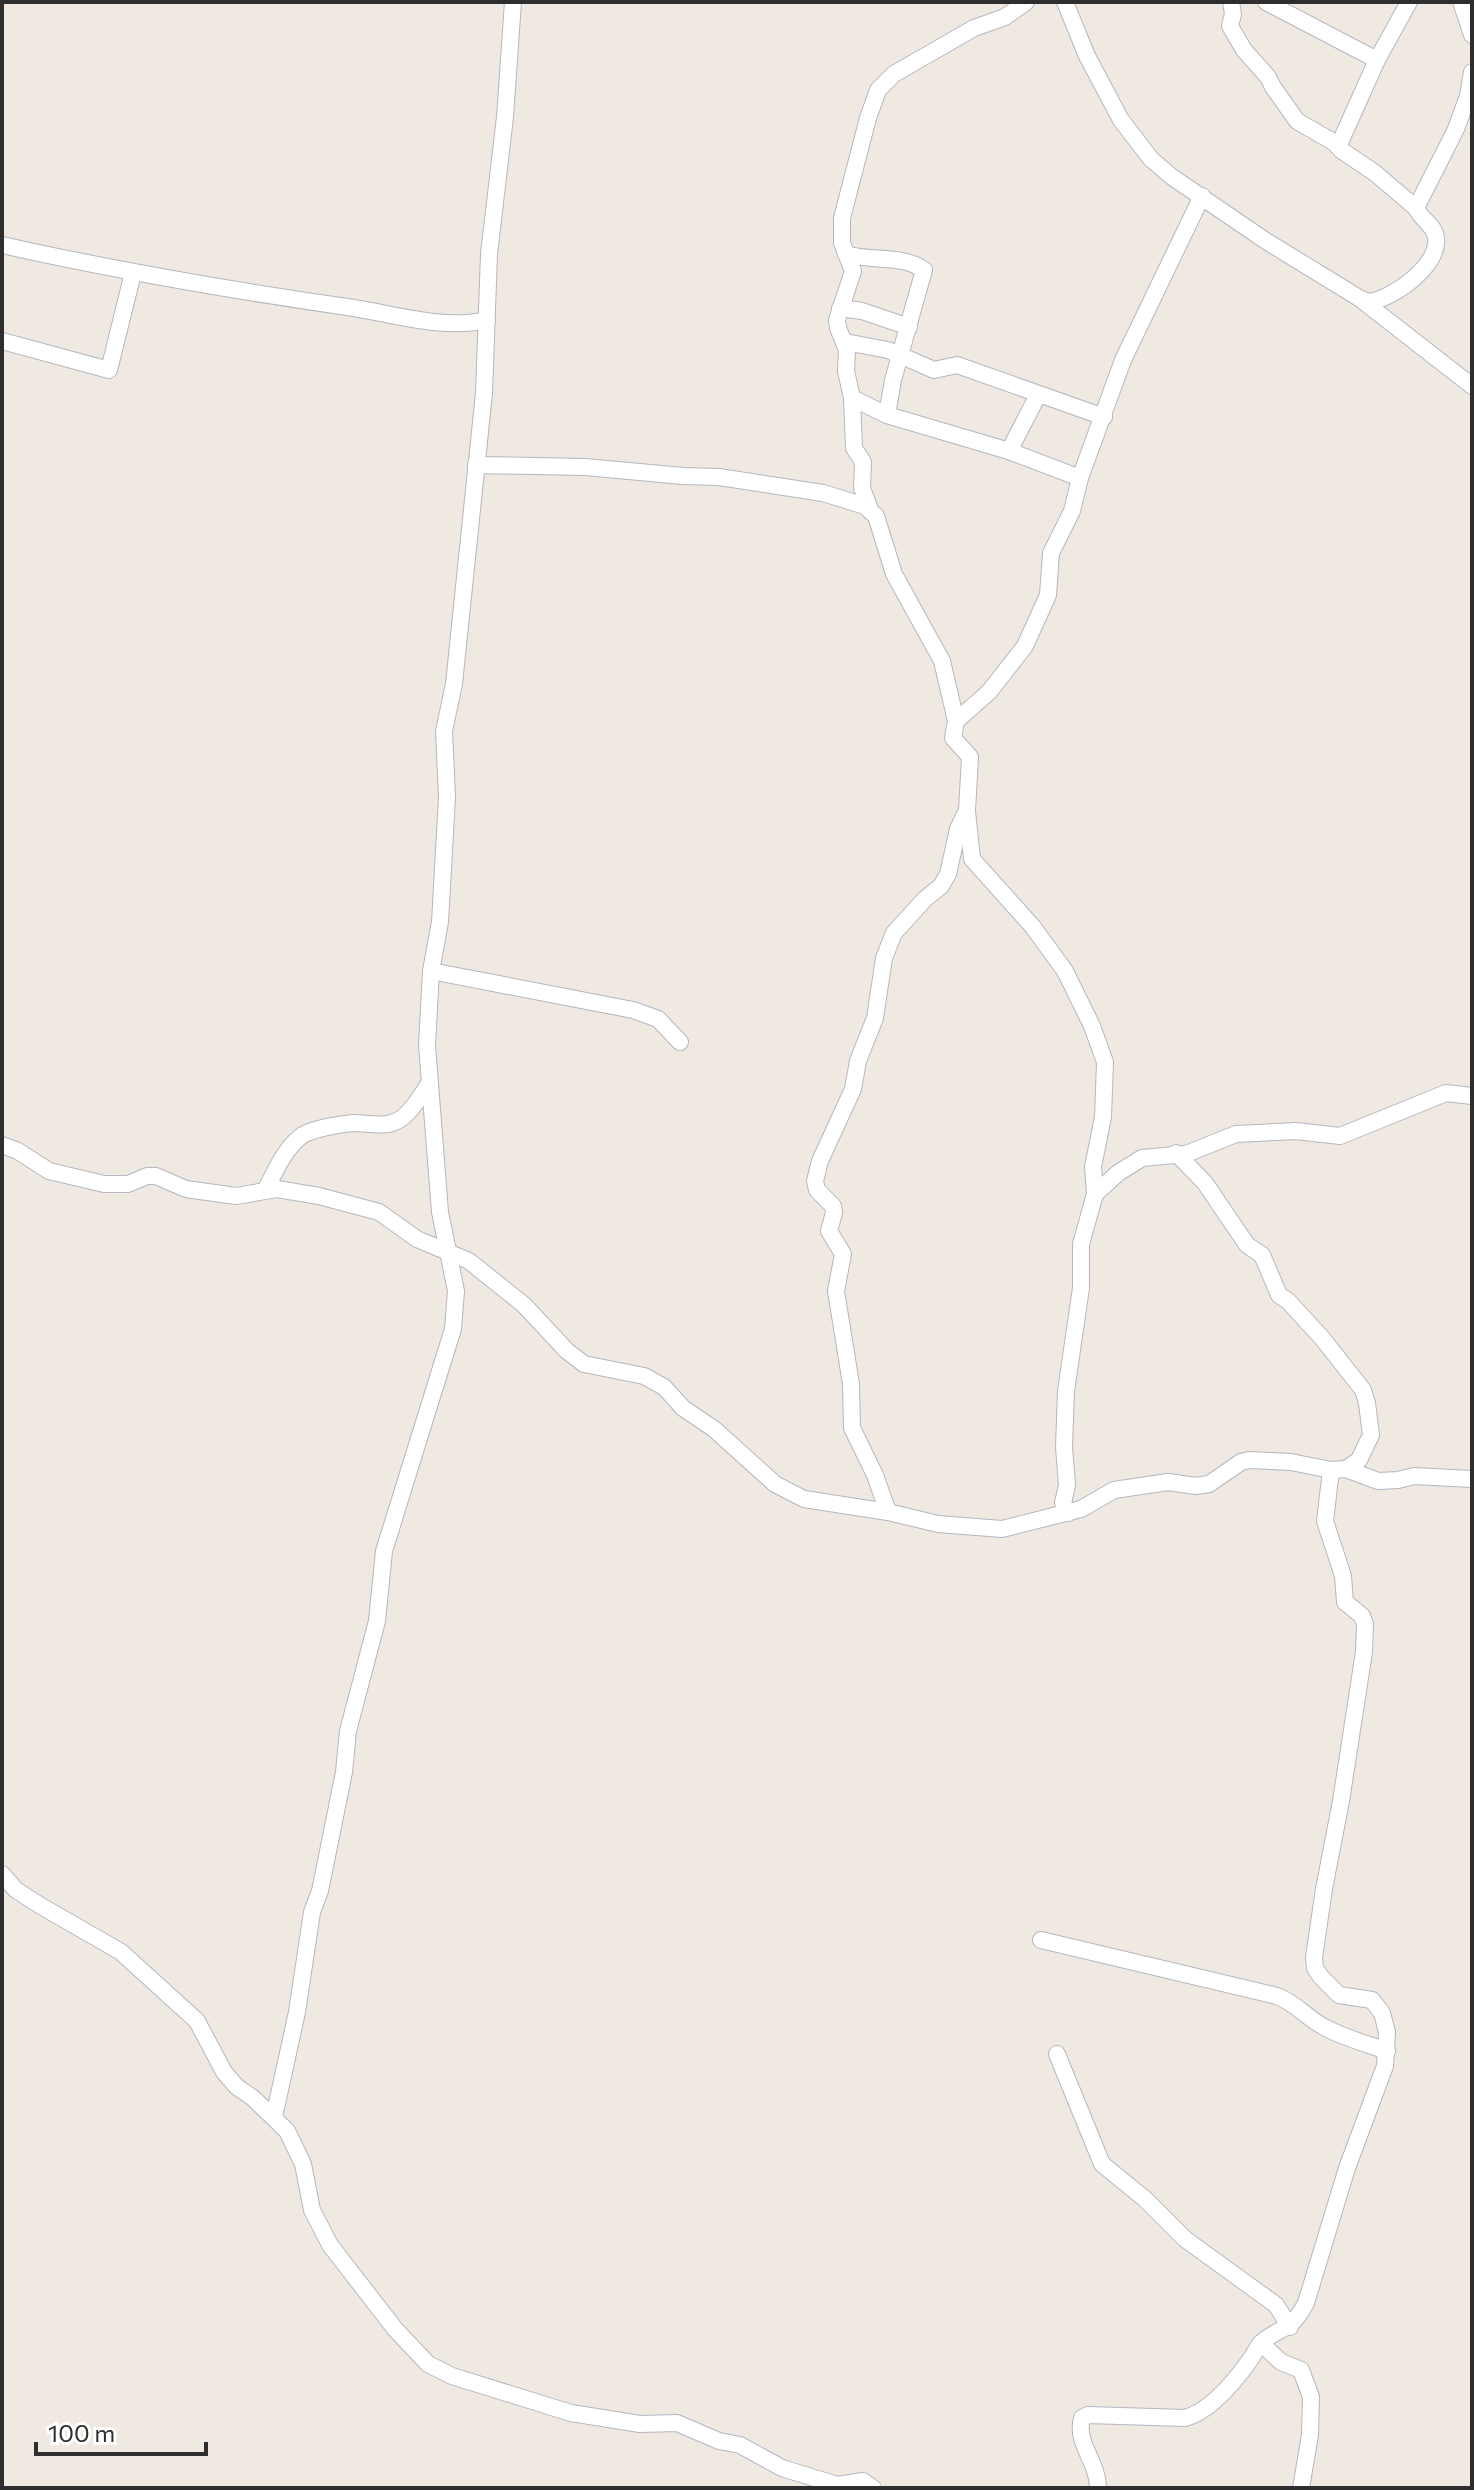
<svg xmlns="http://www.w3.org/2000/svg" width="1474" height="2490" viewBox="0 0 1474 2490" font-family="Commissioner,sans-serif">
  <rect width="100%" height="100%" fill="#efe9e1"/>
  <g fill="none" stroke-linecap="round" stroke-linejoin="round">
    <g stroke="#b4b7c1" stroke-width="18">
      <g id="minor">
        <polyline points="1065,2 1087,56 1121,120 1151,159 1172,177 1266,241 1359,298 1472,386"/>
        <polyline points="1231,2 1233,14 1230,26 1244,50 1268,77 1273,87 1297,121 1335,143 1341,150 1375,173 1416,208"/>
        <polyline points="1266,2 1377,60"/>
        <polyline points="1461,2 1472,35"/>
        <polyline points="1338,147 1377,60 1409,2"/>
        <path d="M 2,245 C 118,271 236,291 354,308 C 397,315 444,330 487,320"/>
        <path d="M 846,254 C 871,262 902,254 924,270 L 893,380 L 887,415"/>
        <path d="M 1359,298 L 1368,302 C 1391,300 1440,266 1436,238 C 1435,225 1421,220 1416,208 L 1456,129 L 1468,96 L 1472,72"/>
        <polyline points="840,308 862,311 909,327"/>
        <polyline points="2,341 109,370 133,273"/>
        <polyline points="845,342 888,350 934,370 957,365 1104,417"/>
        <polyline points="852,398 887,415 1009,451 1080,478"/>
        <polyline points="1009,451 1038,395"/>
        <polyline points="476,465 585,467 683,476 719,477 823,493 865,506 876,516 894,574 942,661 956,721 953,738 970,757 967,811 972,859 1033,927 1065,971 1092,1026 1105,1062 1103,1117 1093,1167 1095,1194 1081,1244 1081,1288 1066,1391 1064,1447 1067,1485 1063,1503 1068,1513"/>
        <polyline points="871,512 862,488 863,462 854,448 852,398 846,371 847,350 838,328 837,320 853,271 842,243 842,218 868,118 878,90 894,74 974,28 1005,17 1026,2"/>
        <polyline points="956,721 989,692 1025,646 1048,595 1051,553 1072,511 1080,478 1123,360 1202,196"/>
        <polyline points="431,971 633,1010 658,1019 680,1042"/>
        <polyline points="2,1145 18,1151 49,1171 104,1184 128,1184 147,1176 156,1176 186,1189 236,1196 277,1189 319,1196 379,1212 417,1239 469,1261 524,1305 567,1351 584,1364 644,1376 664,1387 683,1408 714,1429 775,1484 804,1499 888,1512 938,1524 1002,1529 1081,1509 1114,1490 1168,1482 1196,1486 1209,1484 1241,1462 1249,1460 1291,1462 1331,1470 1346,1469 1378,1481 1398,1480 1414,1476 1472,1479"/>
        <polyline points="1176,1153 1205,1183 1247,1245 1262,1255 1279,1295 1288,1301 1322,1338 1363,1390 1367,1403 1371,1435 1359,1460 1346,1469"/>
        <path d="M 266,1189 C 275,1172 284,1150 300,1137 C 309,1129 341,1124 353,1123 C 370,1123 387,1129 402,1118 C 413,1110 421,1095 429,1084"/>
        <polyline points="1095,1194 1118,1173 1142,1158 1186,1154 1236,1134 1296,1131 1340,1136 1446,1093 1472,1096"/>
        <polyline points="888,1512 875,1475 852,1428 851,1384 836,1291 843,1254 829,1231 834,1213 833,1206 817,1190 815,1181 820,1161 853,1089 858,1061 875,1018 884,958 894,933 925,899 941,886 948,874 958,829 964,816"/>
        <polyline points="2,1874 16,1890 41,1906 121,1952 197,2021 224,2072 237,2087 253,2098 287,2131 303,2164 312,2210 330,2245 395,2329 428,2364 452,2376 571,2413 640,2424 677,2423 719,2441 740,2445 782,2468 837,2485 863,2481 873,2488"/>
        <path d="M 1041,1940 L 1277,1996 C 1299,2005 1306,2018 1326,2028 C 1345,2038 1367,2044 1387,2051"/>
        <polyline points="1057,2054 1102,2164 1145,2199 1185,2239 1276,2305 1290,2327"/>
        <polyline points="274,2117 297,2012 312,1912 320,1891 344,1772 348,1731 377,1621 384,1551 453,1329 456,1291 440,1212 427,1045 431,971 440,922 447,797 444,731 454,684 484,393 489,254 505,117 513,2"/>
        <polyline points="1261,2343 1281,2362 1301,2370 1311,2397 1310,2435 1301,2488"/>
        <path d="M 1098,2488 C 1098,2461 1075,2444 1082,2418 L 1088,2415 L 1185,2418 C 1211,2411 1235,2381 1250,2360 C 1254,2355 1256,2349 1260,2344 C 1280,2325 1289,2335 1306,2303 L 1347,2168 L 1385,2066 L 1387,2032 L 1382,2013 L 1372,2000 L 1339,1995 L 1321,1977 L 1315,1968 L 1314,1957 L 1324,1889 L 1341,1801 L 1364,1652 L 1365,1624 L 1362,1616 L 1345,1602 L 1343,1576 L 1325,1521 L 1331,1470"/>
      </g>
    </g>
    <use href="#minor" stroke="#fff" stroke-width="16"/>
  </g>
  <rect width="1474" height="2490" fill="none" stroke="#2e2e2e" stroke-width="8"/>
  <path d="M36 2442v12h170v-12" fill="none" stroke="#2e2e2e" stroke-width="4"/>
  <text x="48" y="2442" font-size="24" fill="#2e2e2e" stroke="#ffffff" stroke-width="6" paint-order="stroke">100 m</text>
</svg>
